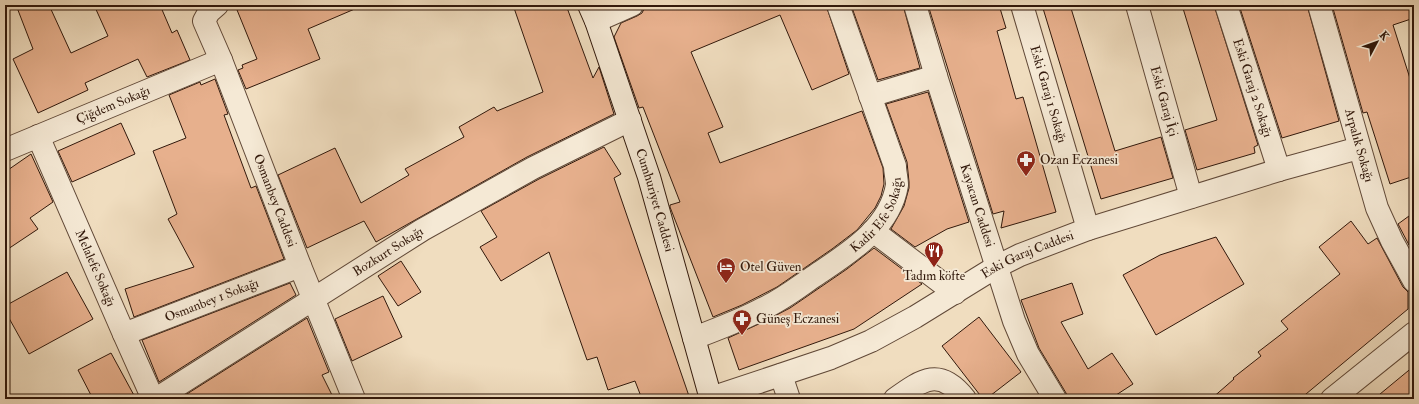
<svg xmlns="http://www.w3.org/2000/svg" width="1419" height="404" viewBox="0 0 1419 404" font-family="'IM FELL Double Pica',serif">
  <rect width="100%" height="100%" fill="#f0ddbf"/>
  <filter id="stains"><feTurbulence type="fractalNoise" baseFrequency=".005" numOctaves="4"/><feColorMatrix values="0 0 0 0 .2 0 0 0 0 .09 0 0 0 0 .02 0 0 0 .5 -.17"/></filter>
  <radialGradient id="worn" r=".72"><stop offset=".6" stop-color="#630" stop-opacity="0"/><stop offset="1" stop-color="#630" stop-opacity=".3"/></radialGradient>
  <g fill="#e7b08d" stroke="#31180b">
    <polygon points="16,5 49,5 71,53 108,36 94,5 160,5 172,33 177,30 190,60 147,77 138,59 85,83 88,90 38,113 13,59 33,49"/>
    <polygon points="235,5 364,5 308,29 320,59 246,89 238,70 243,68 242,65 257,59"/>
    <polygon points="513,5 566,5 593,78 599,67 614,114 527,157 376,242 364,221 307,248 278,175 335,148 361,203 409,175 405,169 464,137 459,127 494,107 497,111 543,92"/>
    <polygon points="652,5 826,5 849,74 812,90 780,15 691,52 723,127 708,133 720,163 862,111 883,168 884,184 881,196 875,208 857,230 832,249 777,287 742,305 713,317 670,207 670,205 680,202 643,107 639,108 614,37 621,23 637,16 642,13 644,9"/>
    <polygon points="851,5 903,5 920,68 878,80"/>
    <polygon points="928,5 999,5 1006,28 997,31 1016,99 1023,97 1056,212 1001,228 1004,211 993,214"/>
    <polygon points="1042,5 1070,5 1115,151 1161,137 1173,178 1101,199"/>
    <polygon points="1182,5 1214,5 1258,145 1254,147 1255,153 1197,170 1185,130 1217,120"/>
    <polygon points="1239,5 1307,5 1339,121 1282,138"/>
    <polygon points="1332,5 1414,5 1414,18 1393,25 1414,91 1414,176 1390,184 1367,112 1363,113"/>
    <polygon points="215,79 228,114 224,115 251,188 256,186 284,259 134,317 125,289 194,267 168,219 177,214 153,151 186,138 169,95 200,82 201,85"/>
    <polygon points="928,92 969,222 947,229 915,247 891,229 904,206 909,188 909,182 907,162 886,104"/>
    <polygon points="121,123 135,154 72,182 58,151"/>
    <polygon points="604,147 621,174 614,178 690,399 642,399 635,381 608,390 597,357 587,360 549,252 501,281 480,247 497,237 481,211 539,179"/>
    <polygon points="31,154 53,202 30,218 38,229 5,251 5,172"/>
    <polygon points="1409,216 1409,245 1398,224"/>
    <polygon points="1351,221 1368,244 1377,238 1403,287 1408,292 1408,309 1300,399 1211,399 1234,379 1233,378 1261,356 1258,352 1288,329 1281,321 1340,274 1319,247"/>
    <polygon points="1216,237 1244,284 1156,335 1123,275 1160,255"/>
    <polygon points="874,248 922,284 854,329 739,370 728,338 761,323 790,308 847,269"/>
    <polygon points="401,261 421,292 398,306 378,276"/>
    <polygon points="67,272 93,319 29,354 5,311 5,306"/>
    <polygon points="290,283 296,295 159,382 142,340"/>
    <polygon points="1072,283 1083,314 1061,322 1088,369 1112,353 1133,384 1110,399 1068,399 1066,393 1039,348 1021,300"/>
    <polygon points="383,296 402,337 352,361 335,319"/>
    <polygon points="979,317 1021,372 986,399 983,399 942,346"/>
    <polygon points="307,318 329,372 322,375 334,399 179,399"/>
    <polygon points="111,353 136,399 93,399 78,370"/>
    <polygon points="1414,366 1414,399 1374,399"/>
  </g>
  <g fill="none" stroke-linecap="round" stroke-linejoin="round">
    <g stroke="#614938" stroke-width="24">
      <g id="minor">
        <path id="s1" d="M 1022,5 L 1088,229"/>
        <path id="s2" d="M 1137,5 L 1191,197"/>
        <path id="s3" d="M 1226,5 L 1279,170"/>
        <path id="s4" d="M 1319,5 L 1377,208 L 1392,241 L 1414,281"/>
        <polyline points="870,96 936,76"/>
        <path id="s5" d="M 38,136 L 124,334 L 153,399"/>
        <path id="s6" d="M 5,150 L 221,60"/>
        <polyline points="873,231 955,293"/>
        <path id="s7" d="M 124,334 L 300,266"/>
        <path id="s8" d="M 694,338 C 718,329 742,320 764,308 C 782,300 797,288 813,277 C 847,254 890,229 897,185 C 897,179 895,172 895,166 L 838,5"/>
        <polyline points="781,375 789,399"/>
        <path id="s9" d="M 156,399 L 422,230 L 533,168 L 630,120"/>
        <path d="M 895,399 C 923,379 940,367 965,399"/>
      </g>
    </g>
    <g stroke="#614938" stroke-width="24">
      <g id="tertiary">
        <path id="s10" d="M 217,5 L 209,12 L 204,21 L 221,60 L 300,266 L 354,399"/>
        <path id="s11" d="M 915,5 L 936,76 L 1014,321 L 1028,354 L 1055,399"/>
        <polyline points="596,21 632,5"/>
        <path id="s12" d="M 711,398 L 831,358 L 871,341 L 915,317 L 996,267 L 1020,255 L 1088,229 L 1279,170 L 1359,148"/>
        <polyline points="1332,399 1414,333"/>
      </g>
    </g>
    <g stroke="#31180b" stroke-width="24">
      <g id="secondary">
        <path id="s13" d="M 589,5 L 596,21 L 649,177 L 711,399"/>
      </g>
    </g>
    <use href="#minor" stroke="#f5e9d5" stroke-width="22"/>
    <use href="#tertiary" stroke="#f5e9d5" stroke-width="22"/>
    <use href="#secondary" stroke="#f5e9d5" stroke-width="22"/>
  </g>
  <defs>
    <g id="pharmacy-pin" transform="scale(1)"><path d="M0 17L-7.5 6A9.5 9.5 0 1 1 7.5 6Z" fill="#8f2418" stroke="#f5e9d5"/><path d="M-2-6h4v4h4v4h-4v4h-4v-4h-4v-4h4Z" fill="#fff"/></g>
    <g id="restaurant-pin" transform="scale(1)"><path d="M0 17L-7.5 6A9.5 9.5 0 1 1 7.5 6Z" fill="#8f2418" stroke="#f5e9d5"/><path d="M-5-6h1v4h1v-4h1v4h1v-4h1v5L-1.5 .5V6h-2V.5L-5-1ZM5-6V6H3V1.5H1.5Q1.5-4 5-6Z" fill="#fff"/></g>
    <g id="hotel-pin" transform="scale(1)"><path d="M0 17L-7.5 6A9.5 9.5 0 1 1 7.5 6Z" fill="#8f2418" stroke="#f5e9d5"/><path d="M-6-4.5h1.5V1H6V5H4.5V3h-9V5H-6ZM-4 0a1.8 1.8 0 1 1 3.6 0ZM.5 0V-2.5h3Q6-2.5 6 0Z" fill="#fff"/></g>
  </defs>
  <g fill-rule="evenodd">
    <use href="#pharmacy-pin" x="1026" y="160"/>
    <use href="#restaurant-pin" x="934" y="251"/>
    <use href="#hotel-pin" x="726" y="267"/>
    <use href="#pharmacy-pin" x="742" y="319"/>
  </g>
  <g text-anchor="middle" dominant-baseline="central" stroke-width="3.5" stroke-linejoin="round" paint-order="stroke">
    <g font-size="13" fill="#31180b" stroke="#f5e9d5">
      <text stroke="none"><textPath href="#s3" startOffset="87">Eski Garaj 2 Sokağı</textPath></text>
      <text stroke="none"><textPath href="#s1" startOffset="93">Eski Garaj 1 Sokağı</textPath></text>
      <text stroke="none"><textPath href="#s2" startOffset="100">Eski Garaj İçi</textPath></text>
      <text stroke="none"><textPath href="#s6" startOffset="117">Çiğdem Sokağı</textPath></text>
      <text stroke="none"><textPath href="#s4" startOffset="146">Arpalık Sokağı</textPath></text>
      <text stroke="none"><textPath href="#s10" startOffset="214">Osmanbey Caddesi</textPath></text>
      <text stroke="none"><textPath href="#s13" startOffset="206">Cumhuriyet Caddesi</textPath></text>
      <text stroke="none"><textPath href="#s11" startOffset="210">Kayacan Caddesi</textPath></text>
      <text stroke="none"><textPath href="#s8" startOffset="226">Kadir Efe Sokağı</textPath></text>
      <text stroke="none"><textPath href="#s9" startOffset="275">Bozkurt Sokağı</textPath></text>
      <text stroke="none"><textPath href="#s12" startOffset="349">Eski Garaj Caddesi</textPath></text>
      <text stroke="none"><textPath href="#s5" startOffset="144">Melalefe Sokağı</textPath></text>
      <text stroke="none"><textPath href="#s7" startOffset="94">Osmanbey 1 Sokağı</textPath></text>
    </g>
    <g font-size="13" fill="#31180b" stroke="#f5e9d5" text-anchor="start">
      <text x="1040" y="160">Ozan Eczanesi</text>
      <text x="740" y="267">Otel Güven</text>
      <text x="934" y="276" text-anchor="middle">Tadım köfte</text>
      <text x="756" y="319">Güneş Eczanesi</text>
    </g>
  </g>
  <rect width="1419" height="404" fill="none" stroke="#f0ddbf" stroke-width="20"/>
  <rect x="6" y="6" width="1407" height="392" fill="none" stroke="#31180b" stroke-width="2"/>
  <rect x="10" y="10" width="1399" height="384" fill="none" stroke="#31180b"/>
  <g transform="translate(1377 42) rotate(49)" stroke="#f5e9d5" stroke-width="3" paint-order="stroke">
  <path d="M0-3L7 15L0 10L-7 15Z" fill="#31180b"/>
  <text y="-6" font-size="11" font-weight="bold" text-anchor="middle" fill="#31180b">K</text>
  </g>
  <rect width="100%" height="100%" filter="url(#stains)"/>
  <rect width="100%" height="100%" fill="url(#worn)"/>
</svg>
